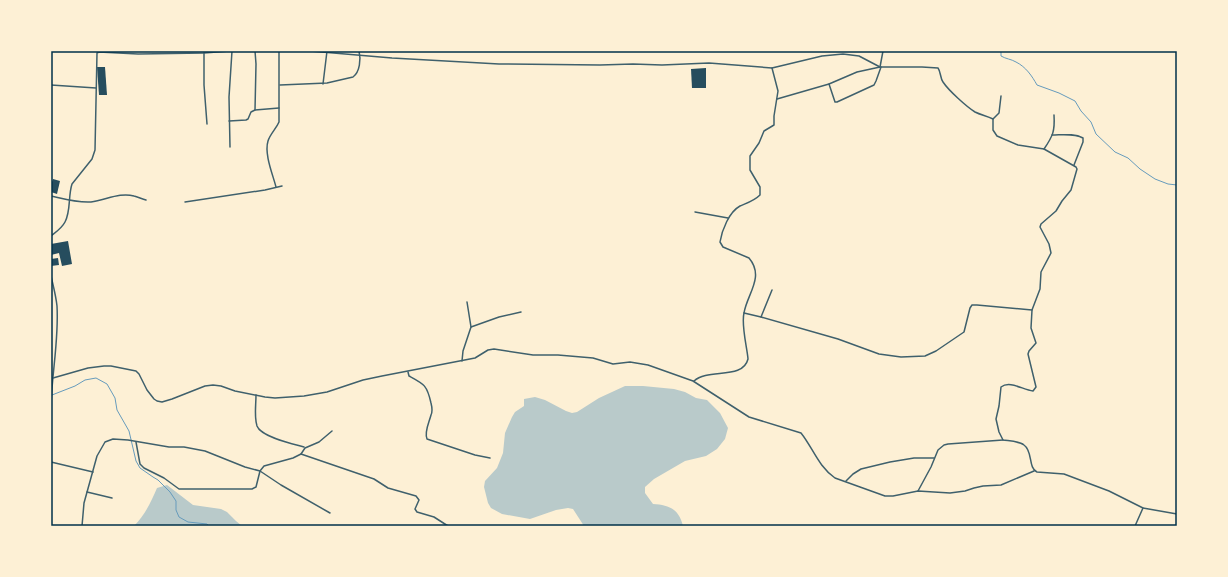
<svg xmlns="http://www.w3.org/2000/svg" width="1228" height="577" viewBox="0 0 1228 577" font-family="Jost,sans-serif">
  <rect width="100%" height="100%" fill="#fdf0d5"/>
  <g fill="#b9caca">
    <path d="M 625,386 L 643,386 L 674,389 L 685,392 L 696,398 L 707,400 L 720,413 L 728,428 L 725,439 L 717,449 L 706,456 L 685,461 L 654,479 L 645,487 L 645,493 L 653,504 C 669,505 679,509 683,526 L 584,526 L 573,509 L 568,508 L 556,510 L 530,519 L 502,514 L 491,508 L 488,503 L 484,487 L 485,481 L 497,468 L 503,453 L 505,433 L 512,417 L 515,412 L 524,406 L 524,399 L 535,397 L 545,400 L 566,411 L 572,413 L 577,412 L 599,398 Z"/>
    <path d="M 167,485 L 193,505 L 221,509 L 227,512 L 236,521 L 242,526 L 134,526 C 145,515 151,502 157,488 Z"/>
  </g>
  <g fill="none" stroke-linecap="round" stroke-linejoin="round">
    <g stroke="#669bbc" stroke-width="1">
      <path d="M 1001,51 L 1001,56 C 1006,59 1011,59 1016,62 C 1026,67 1032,76 1037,85 L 1059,93 L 1075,101 L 1081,111 L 1091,122 L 1096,134 L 1115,152 L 1128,158 L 1140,169 L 1155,179 L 1168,184 L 1177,185"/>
      <polyline points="52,395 75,386 85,380 96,378 107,384 115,398 117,410 129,431 136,461 140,468 153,477 158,480 170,492 176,501 176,510 179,517 188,522 207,524 209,526"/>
    </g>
  </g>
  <g fill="#264d5e">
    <polygon points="97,67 105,67 107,95 99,95"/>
    <polygon points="706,68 706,88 692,88 691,69"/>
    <polygon points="53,179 60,181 57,194 51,192 51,185"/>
    <polygon points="68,241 72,264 62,266 59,253 51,255 51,244"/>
    <polygon points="58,258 59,265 51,266 51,259"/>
  </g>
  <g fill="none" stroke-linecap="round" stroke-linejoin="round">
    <g stroke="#3f606c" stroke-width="1.5">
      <polyline points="255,51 256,64 255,110"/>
      <polyline points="204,53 204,85 207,124"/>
      <polyline points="880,67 883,51"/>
      <polyline points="323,84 327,51"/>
      <polyline points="829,84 835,102 837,102 874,85 876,81 881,67"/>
      <polyline points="51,85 96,88"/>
      <path d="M 280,85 L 327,83 L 353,77 C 360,72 361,59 359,51"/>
      <path d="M 777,99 L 829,84 L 857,72 L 880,67 L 922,67 L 938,68 C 941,72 940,78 943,82 C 949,91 967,107 975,112 C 981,115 987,116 993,119 L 993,130 L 997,136 L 1018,145 L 1044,149 L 1076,167 L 1077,169 L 1071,190 L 1062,201 L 1056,211 L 1041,224 L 1040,227 L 1049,244 L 1051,253 L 1041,272 L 1040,289 L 1032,310 L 1031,328 L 1036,343 L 1029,351 L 1028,354 L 1036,387 L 1033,391 C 1023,390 1010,380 1001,387 L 999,406 L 996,419 L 999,432 L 1003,440 C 1009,441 1019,441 1024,445 C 1033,451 1028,468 1037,472 L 1064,474 L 1109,491 L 1143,508 L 1177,514"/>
      <polyline points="993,119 999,113 1001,96"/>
      <polyline points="229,121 246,120 248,119 251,112 255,110 279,108"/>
      <path d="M 1052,135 C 1062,135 1074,133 1083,138 L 1083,142 L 1074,165"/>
      <polyline points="230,147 229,97 232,51"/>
      <path d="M 1044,149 C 1053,136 1055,131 1054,115"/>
      <path d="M 276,187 C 273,175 264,154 268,141 C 270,134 276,129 279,122 L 279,51"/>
      <path d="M 51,196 C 64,199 78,203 91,202 C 106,200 120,192 134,196 C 138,197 142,199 146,200"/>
      <polyline points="185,202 265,190 282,186"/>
      <polyline points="695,212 728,218"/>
      <polyline points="467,302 471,327"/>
      <polyline points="744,313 761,317 838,339 879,354 901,357 925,356 936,351 964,332 970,308 972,305 977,305 1032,310"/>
      <polyline points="761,317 772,290"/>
      <polyline points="462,361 463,351 471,327 499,317 521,312"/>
      <path d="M 408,372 L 409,376 C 424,384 427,385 431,403 C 432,407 433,411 431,415 C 429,423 424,432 427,439 L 475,455 L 490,458"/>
      <path d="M 53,378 L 88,368 L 104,366 L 111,366 L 136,371 L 139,374 L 147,390 L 154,399 L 157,401 L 162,402 L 172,399 L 205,386 L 213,385 L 221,386 L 235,391 L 265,397 L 275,398 L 304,396 L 327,392 L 363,380 L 382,376 L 475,358 L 488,350 L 494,349 L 533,355 L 558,355 L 593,358 L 613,364 L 630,362 L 648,365 L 693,381 L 749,417 L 801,433 C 813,448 818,466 835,478 L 885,496 L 893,496 L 918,491 L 950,493 L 965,491 L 974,488 L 983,486 L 1001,485 L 1034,471"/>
      <path d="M 694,381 C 708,368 743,380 748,359 C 747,347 741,325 744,313 C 747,294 765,277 749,258 L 723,247 L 720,242 C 722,230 729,212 740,206 C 747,203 754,201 760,195 L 760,187 L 750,170 L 750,156 L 759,143 L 764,131 L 774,125 L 774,116 L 778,91 L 772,68"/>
      <path d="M 256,395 C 256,405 254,417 257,426 C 261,437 293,444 304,447"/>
      <polyline points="136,442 140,464 144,468 164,478 179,489 252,489 256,487 260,471 264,466 293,458 301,454 305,448 319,442 332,431"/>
      <polyline points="301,454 374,479 388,488 416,496 419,500 415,509 417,512 434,517 448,526"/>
      <polyline points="51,462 93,472"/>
      <polyline points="846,481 853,474 861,469 890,462 914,458 934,458"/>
      <polyline points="918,491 931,467 938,450 944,445 948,444 1003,440"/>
      <polyline points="87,492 112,498"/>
      <polyline points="82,526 84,503 97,456 105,442 113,439 128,440 169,447 184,447 205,451 245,467 260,471 281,485 330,513"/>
      <polyline points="1135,526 1143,508"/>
    </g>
    <g stroke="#3f606c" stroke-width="1.5">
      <polyline points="310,51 392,58 499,64 600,65 633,64 662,65 709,63 772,68 822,56 843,54 859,56 880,67"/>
      <path d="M 51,236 C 56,232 62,228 65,222 C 71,211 68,196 72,184 L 92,159 L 95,150 L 97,53 L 99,52 L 138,54 L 204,53 L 230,51"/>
      <path d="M 51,276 C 53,285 56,296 57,306 C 59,339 52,372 51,405"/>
    </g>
  </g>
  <rect width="1228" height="577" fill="none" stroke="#fdf0d5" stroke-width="104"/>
  <rect x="52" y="52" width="1124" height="473" fill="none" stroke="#003049" stroke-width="1.5"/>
</svg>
